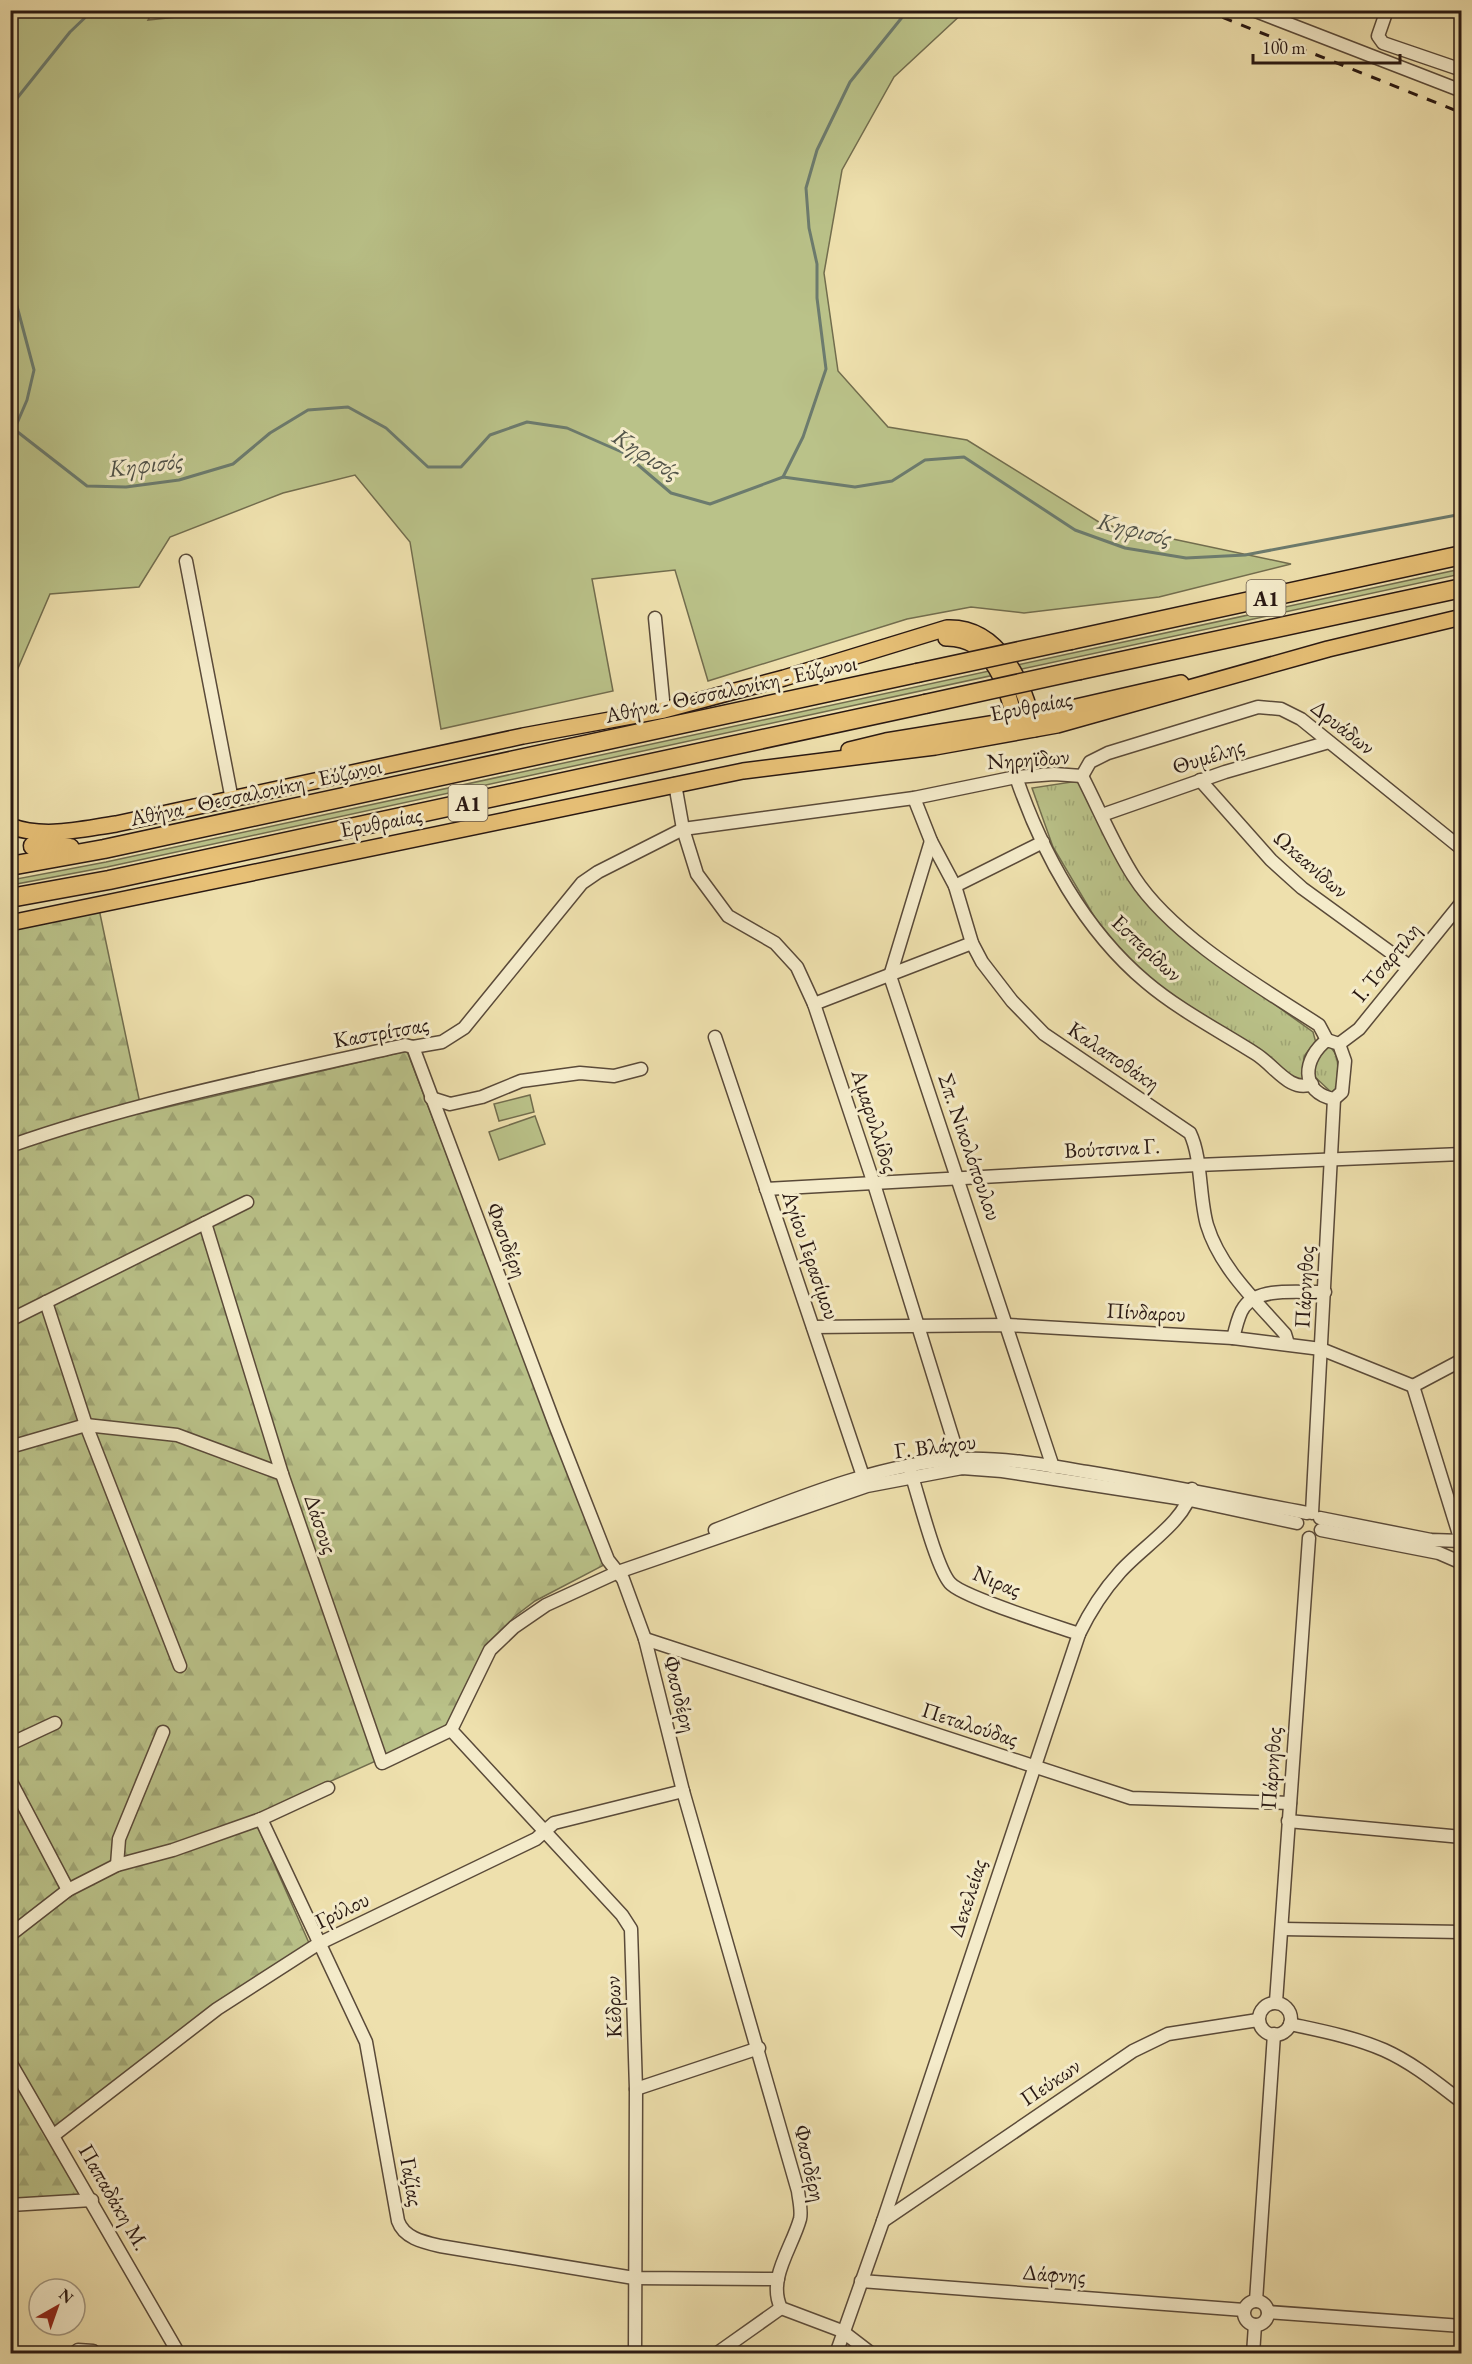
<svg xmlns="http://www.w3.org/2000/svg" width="1472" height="2364" viewBox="0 0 1472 2364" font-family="'EB Garamond',serif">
  <defs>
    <pattern id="forest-firs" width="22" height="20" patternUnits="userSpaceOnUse" patternTransform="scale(1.5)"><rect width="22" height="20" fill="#bac289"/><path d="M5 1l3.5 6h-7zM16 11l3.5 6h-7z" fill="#a0a675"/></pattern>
    <pattern id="park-tufts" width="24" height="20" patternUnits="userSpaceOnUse" patternTransform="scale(1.5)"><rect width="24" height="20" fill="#bac289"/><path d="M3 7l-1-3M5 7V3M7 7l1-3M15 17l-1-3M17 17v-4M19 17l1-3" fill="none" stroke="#a0a675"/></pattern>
  </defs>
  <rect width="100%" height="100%" fill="#eee0ad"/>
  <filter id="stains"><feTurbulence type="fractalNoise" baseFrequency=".00333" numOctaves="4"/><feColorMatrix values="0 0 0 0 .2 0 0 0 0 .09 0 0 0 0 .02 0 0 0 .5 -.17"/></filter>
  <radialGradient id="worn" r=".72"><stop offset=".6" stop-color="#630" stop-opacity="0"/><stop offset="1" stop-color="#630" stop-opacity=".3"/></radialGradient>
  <g fill="#bac289" stroke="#726d4e" stroke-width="1.5">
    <polygon points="242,10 965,11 894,77 842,170 824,273 838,371 888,427 967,440 1102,524 1291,564 1159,597 1024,613 971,607 907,619 708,681 675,570 592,579 613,691 441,729 410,542 355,475 283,493 170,537 139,587 50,594 16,673 11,675 11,11 153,11 148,20"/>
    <polygon points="1461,569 1461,574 107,867 11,885 11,880 106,862"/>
    <polygon points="530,1095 534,1112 499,1121 494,1104"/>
    <polygon points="535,1116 545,1144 499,1160 489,1132"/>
  </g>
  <polygon fill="url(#forest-firs)" stroke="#726d4e" stroke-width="1.5" points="99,909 142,1113 407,1051 604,1565 535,1601 514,1617 483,1652 445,1730 253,1816 309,1943 174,2034 117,2083 47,2132 83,2197 11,2202 11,927"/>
  <g fill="url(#park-tufts)" stroke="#726d4e" stroke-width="1.5">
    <path d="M 1078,781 L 1114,854 L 1189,943 L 1313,1032 L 1316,1043 C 1300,1057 1303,1058 1306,1079 L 1295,1080 L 1276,1062 L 1179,1000 L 1132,964 L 1095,918 L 1053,847 L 1032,788 Z"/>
    <path d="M 1329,1046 C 1342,1056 1337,1075 1336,1090 L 1332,1093 L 1315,1077 C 1313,1063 1317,1054 1329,1046 Z"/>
  </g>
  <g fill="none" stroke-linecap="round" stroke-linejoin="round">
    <g stroke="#6c7b6e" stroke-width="3">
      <polyline points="10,107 70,32 93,10"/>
      <polyline points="10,280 34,370 27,400 15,428"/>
      <polyline points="10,426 87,486 126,487 179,480 233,464 270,433 308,410 348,407 386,428 428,467 461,467 490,435 527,422 567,428 624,453 671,493 710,504 783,477 855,487 892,481 925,460 964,457 1075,530 1125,548 1186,558 1245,555 1462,514"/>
      <polyline points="783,477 803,437 826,369 817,298 817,264 809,228 806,188 817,150 850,82 908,10"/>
    </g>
    <g stroke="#5a4a39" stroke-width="15">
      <g id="minor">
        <polyline points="1253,10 1462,91"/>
        <polyline points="1387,10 1378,36 1383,43 1462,70"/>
        <polyline points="186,561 232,800"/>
        <polyline points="655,618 664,710"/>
        <polyline points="1082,776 1090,762 1108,753 1258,707 1281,709 1301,719 1462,849"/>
        <path d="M 1082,776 C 1099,809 1114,846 1134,877 C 1172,936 1260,987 1319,1025 L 1327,1040"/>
        <path d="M 1016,777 C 1042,853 1084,930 1146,982 C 1179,1010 1220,1031 1256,1054 C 1275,1066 1290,1093 1312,1084"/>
        <polyline points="1200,780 1271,860 1302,888 1408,965"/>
        <polyline points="675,784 683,829 697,874 728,916 775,943 797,967 814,1004 874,1184 962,1468"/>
        <path d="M 914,798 L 931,841 L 955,886 L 972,943 L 982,962 L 1012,1001 L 1044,1034 L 1190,1133 C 1202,1158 1199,1197 1207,1225 C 1220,1268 1256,1301 1285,1334 L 1288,1344"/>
        <polyline points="1102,815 1225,772 1329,742"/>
        <polyline points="931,841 890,976 1053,1467"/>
        <polyline points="955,886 1043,842"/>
        <polyline points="814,1004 972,943"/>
        <polyline points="715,1037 866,1485"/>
        <path d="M 1327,1040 L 1339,1044 L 1345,1061 L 1342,1092 L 1334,1099 C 1299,1092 1303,1058 1327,1040 Z"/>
        <polyline points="1339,1044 1359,1029 1462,902"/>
        <path d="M 413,1047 L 555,1425 L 608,1560 L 623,1579 L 645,1639 L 683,1791 L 798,2191 C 799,2200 802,2211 800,2219 C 792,2248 767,2279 781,2308 L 842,2331 L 872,2354"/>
        <polyline points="431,1098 450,1104 482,1097 521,1081 580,1073 614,1076 641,1069"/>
        <path d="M 10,1146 C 138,1101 273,1075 405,1045 L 413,1047 L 442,1042 L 464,1028 L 582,883 L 598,872 L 683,829 L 914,798 L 1016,777 L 1054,774 L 1082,776"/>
        <polyline points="766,1189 1197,1165 1462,1154"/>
        <polyline points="205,1223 282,1474 382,1763 451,1730"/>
        <polyline points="46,1302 86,1425 180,1666"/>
        <polyline points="10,1320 247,1202"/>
        <polyline points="813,1327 1007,1325 1233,1338 1321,1349 1413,1386"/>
        <path d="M 1233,1338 C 1236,1328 1238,1315 1244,1307 C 1259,1286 1303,1293 1325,1292"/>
        <polyline points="1413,1386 1461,1541"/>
        <polyline points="1413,1386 1462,1360"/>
        <polyline points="10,1447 86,1425 177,1435 282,1474"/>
        <path d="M 910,1470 C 918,1494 936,1567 950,1583 C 962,1597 1056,1626 1079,1634"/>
        <polyline points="1312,1513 1334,1099"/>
        <polyline points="1320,1518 1431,1540 1462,1541"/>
        <path d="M 715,1530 C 790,1501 879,1463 960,1459 C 1002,1457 1045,1465 1087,1472 C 1160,1484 1233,1499 1307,1513"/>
        <polyline points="1321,1530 1439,1553 1462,1563"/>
        <polyline points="645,1639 1131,1798 1290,1803"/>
        <polyline points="451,1730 490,1650 514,1627 546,1605 618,1572 867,1486 962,1468 1002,1471 1190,1500 1297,1523"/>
        <polyline points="451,1730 622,1915 631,1929 636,2089 635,2354"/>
        <polyline points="10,1744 55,1723"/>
        <polyline points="10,1780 68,1890"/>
        <path d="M 261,1819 L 366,2042 L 398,2221 C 404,2238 423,2242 440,2246 L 634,2278 L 778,2279"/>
        <polyline points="1288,1821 1462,1837"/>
        <polyline points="117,1865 119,1839 163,1732"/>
        <polyline points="1282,1929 1462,1932"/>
        <polyline points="10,1935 68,1890 117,1865 173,1850 261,1819 328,1788"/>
        <polyline points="1276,2002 1309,1538"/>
        <circle cx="1275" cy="2019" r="16"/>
        <path d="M 1290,2024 C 1322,2031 1354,2037 1384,2050 C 1413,2063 1437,2083 1462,2102"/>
        <polyline points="10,2062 179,2354"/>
        <polyline points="636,2089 759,2048"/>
        <polyline points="54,2135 217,2009 318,1944 536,1839 554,1823 683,1791"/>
        <polyline points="10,2205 92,2200"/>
        <polyline points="883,2221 1133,2051 1168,2034 1258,2020"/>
        <polyline points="861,2281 1244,2310"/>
        <polyline points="1256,2301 1274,2034"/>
        <circle cx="1256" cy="2313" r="12"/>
        <polyline points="1268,2312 1462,2326"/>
        <polyline points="73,2354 78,2350 93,2351"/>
        <polyline points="716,2354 781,2308"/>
        <path d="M 836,2354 L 883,2221 L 1079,1634 C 1090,1611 1103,1591 1120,1572 C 1142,1547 1186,1521 1192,1489"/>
        <polyline points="1253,2354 1255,2325"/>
      </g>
    </g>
    <g stroke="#291812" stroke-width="18">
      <g id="major">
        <path d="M 946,638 C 995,637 1008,691 1017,729"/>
        <polyline points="849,750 886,741 1032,717 1181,683"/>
        <path d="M 10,826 C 45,839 81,829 116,824 L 523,736 L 664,710 L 784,678 L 947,628 C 1000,626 1025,685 1034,729"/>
        <polyline points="10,923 743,771 935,747 1057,725 1328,649 1462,617"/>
      </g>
    </g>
    <g stroke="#291812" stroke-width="21">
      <g id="highway">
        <polyline points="1071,640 1462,555"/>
        <polyline points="1080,670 1462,588"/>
        <polyline points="33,846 70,848"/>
        <polyline points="10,866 104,849 917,673"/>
        <polyline points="10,898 109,880 925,704"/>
      </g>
    </g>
    <use href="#minor" stroke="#f4ebca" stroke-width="12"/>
    <use href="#major" stroke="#e7c076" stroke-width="15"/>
    <use href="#highway" stroke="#e7c076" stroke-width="18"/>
    <polyline stroke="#291812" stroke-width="3" stroke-dasharray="10 10" stroke-linecap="butt" points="1204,10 1462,113"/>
    <g stroke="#291812" stroke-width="21" stroke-linecap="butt">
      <g id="highway-bridge">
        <polyline points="917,673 1071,640"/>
        <polyline points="925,704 1080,670"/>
      </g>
    </g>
    <use href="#highway-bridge" stroke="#e7c076" stroke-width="18"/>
  </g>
  <g text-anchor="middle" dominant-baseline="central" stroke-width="6" stroke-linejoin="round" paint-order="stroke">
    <g fill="#f4ebca" stroke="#665749" stroke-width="1.5">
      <rect x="1246.5" y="580" width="39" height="36" rx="4.5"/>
      <rect x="448.5" y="785" width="39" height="36" rx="4.5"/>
    </g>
    <g font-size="21" font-weight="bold" fill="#291812">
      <text x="1266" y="598">Α1</text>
      <text x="468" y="803">Α1</text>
    </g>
    <g font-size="22" fill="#291812" stroke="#f4ebca">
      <text transform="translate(731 689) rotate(-12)">Αθήνα - Θεσσαλονίκη - Εύζωνοι</text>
      <text transform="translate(1031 706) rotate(-11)">Ερυθραίας</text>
      <text transform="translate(1343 727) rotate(38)">Δρυάδων</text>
      <text transform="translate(1208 756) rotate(-18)">Θυμέλης</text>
      <text transform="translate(1028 759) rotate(-4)">Νηρηϊδων</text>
      <text transform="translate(256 792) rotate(-12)">Αθήνα - Θεσσαλονίκη - Εύζωνοι</text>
      <text transform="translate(381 822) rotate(-11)">Ερυθραίας</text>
      <text transform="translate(1311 864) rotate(41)">Ωκεανίδων</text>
      <text transform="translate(1147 948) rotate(43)">Εσπερίδων</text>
      <text transform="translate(1386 962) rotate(-51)">Ι. Τσαρτιλη</text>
      <text transform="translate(381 1032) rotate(-10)">Καστρίτσας</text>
      <text transform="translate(1114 1056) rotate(34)">Καλαποθάκη</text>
      <text transform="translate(875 1121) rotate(72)">Αμαρυλλίδος</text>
      <text transform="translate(970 1147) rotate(71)">Σπ. Νικολόπουλου</text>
      <text transform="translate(1112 1148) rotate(-3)">Βούτσινα Γ.</text>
      <text transform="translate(507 1240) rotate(69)">Φασιδέρη</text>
      <text transform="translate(811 1255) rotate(71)">Αγίου Γερασίμου</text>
      <text transform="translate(1304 1287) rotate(-87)">Πάρνηθος</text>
      <text transform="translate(1146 1312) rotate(3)">Πίνδαρου</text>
      <text transform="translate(935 1446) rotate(-7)">Γ. Βλάχου</text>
      <text transform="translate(321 1524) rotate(71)">Δάσους</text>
      <text transform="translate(997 1581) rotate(22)">Νιρας</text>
      <text transform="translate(680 1694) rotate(76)">Φασιδέρη</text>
      <text transform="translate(970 1724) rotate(18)">Πεταλούδας</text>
      <text transform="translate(1271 1768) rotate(-86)">Πάρνηθος</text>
      <text transform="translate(967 1898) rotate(-72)">Δεκελείας</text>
      <text transform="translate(342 1910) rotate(-26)">Γρύλου</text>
      <text transform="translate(613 2007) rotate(-92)">Κέδρων</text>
      <text transform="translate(1050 2082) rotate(-34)">Πεύκων</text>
      <text transform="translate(810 2163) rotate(77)">Φασιδέρη</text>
      <text transform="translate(412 2182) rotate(80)">Γαζίας</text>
      <text transform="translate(114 2197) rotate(60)">Παπαδάκη Μ.</text>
      <text transform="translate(1054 2274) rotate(4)">Δάφνης</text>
    </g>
    <g font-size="24" font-style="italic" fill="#505248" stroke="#f4ebca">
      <text transform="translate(647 454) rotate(33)">Κηφισός</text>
      <text transform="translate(146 464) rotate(-7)">Κηφισός</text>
      <text transform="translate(1135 529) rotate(14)">Κηφισός</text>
    </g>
  </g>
  <rect width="1472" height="2364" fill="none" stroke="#eee0ad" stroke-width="36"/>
  <rect x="12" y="12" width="1448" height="2340" fill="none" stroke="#291812" stroke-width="3"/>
  <rect x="18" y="18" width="1436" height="2328" fill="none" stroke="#291812" stroke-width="1.5"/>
  <g transform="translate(57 2307) rotate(40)"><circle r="28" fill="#f4ebca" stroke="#a39780" stroke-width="1.5"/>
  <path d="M0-4.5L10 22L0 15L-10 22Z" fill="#8f2418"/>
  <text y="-9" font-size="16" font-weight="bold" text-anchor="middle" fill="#291812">N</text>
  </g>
  <path d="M1253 54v9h147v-9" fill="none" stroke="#291812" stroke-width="3"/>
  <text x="1262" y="54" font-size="18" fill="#291812" stroke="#f4ebca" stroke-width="4.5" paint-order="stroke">100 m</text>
  <rect width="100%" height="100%" filter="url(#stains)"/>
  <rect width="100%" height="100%" fill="url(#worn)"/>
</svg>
